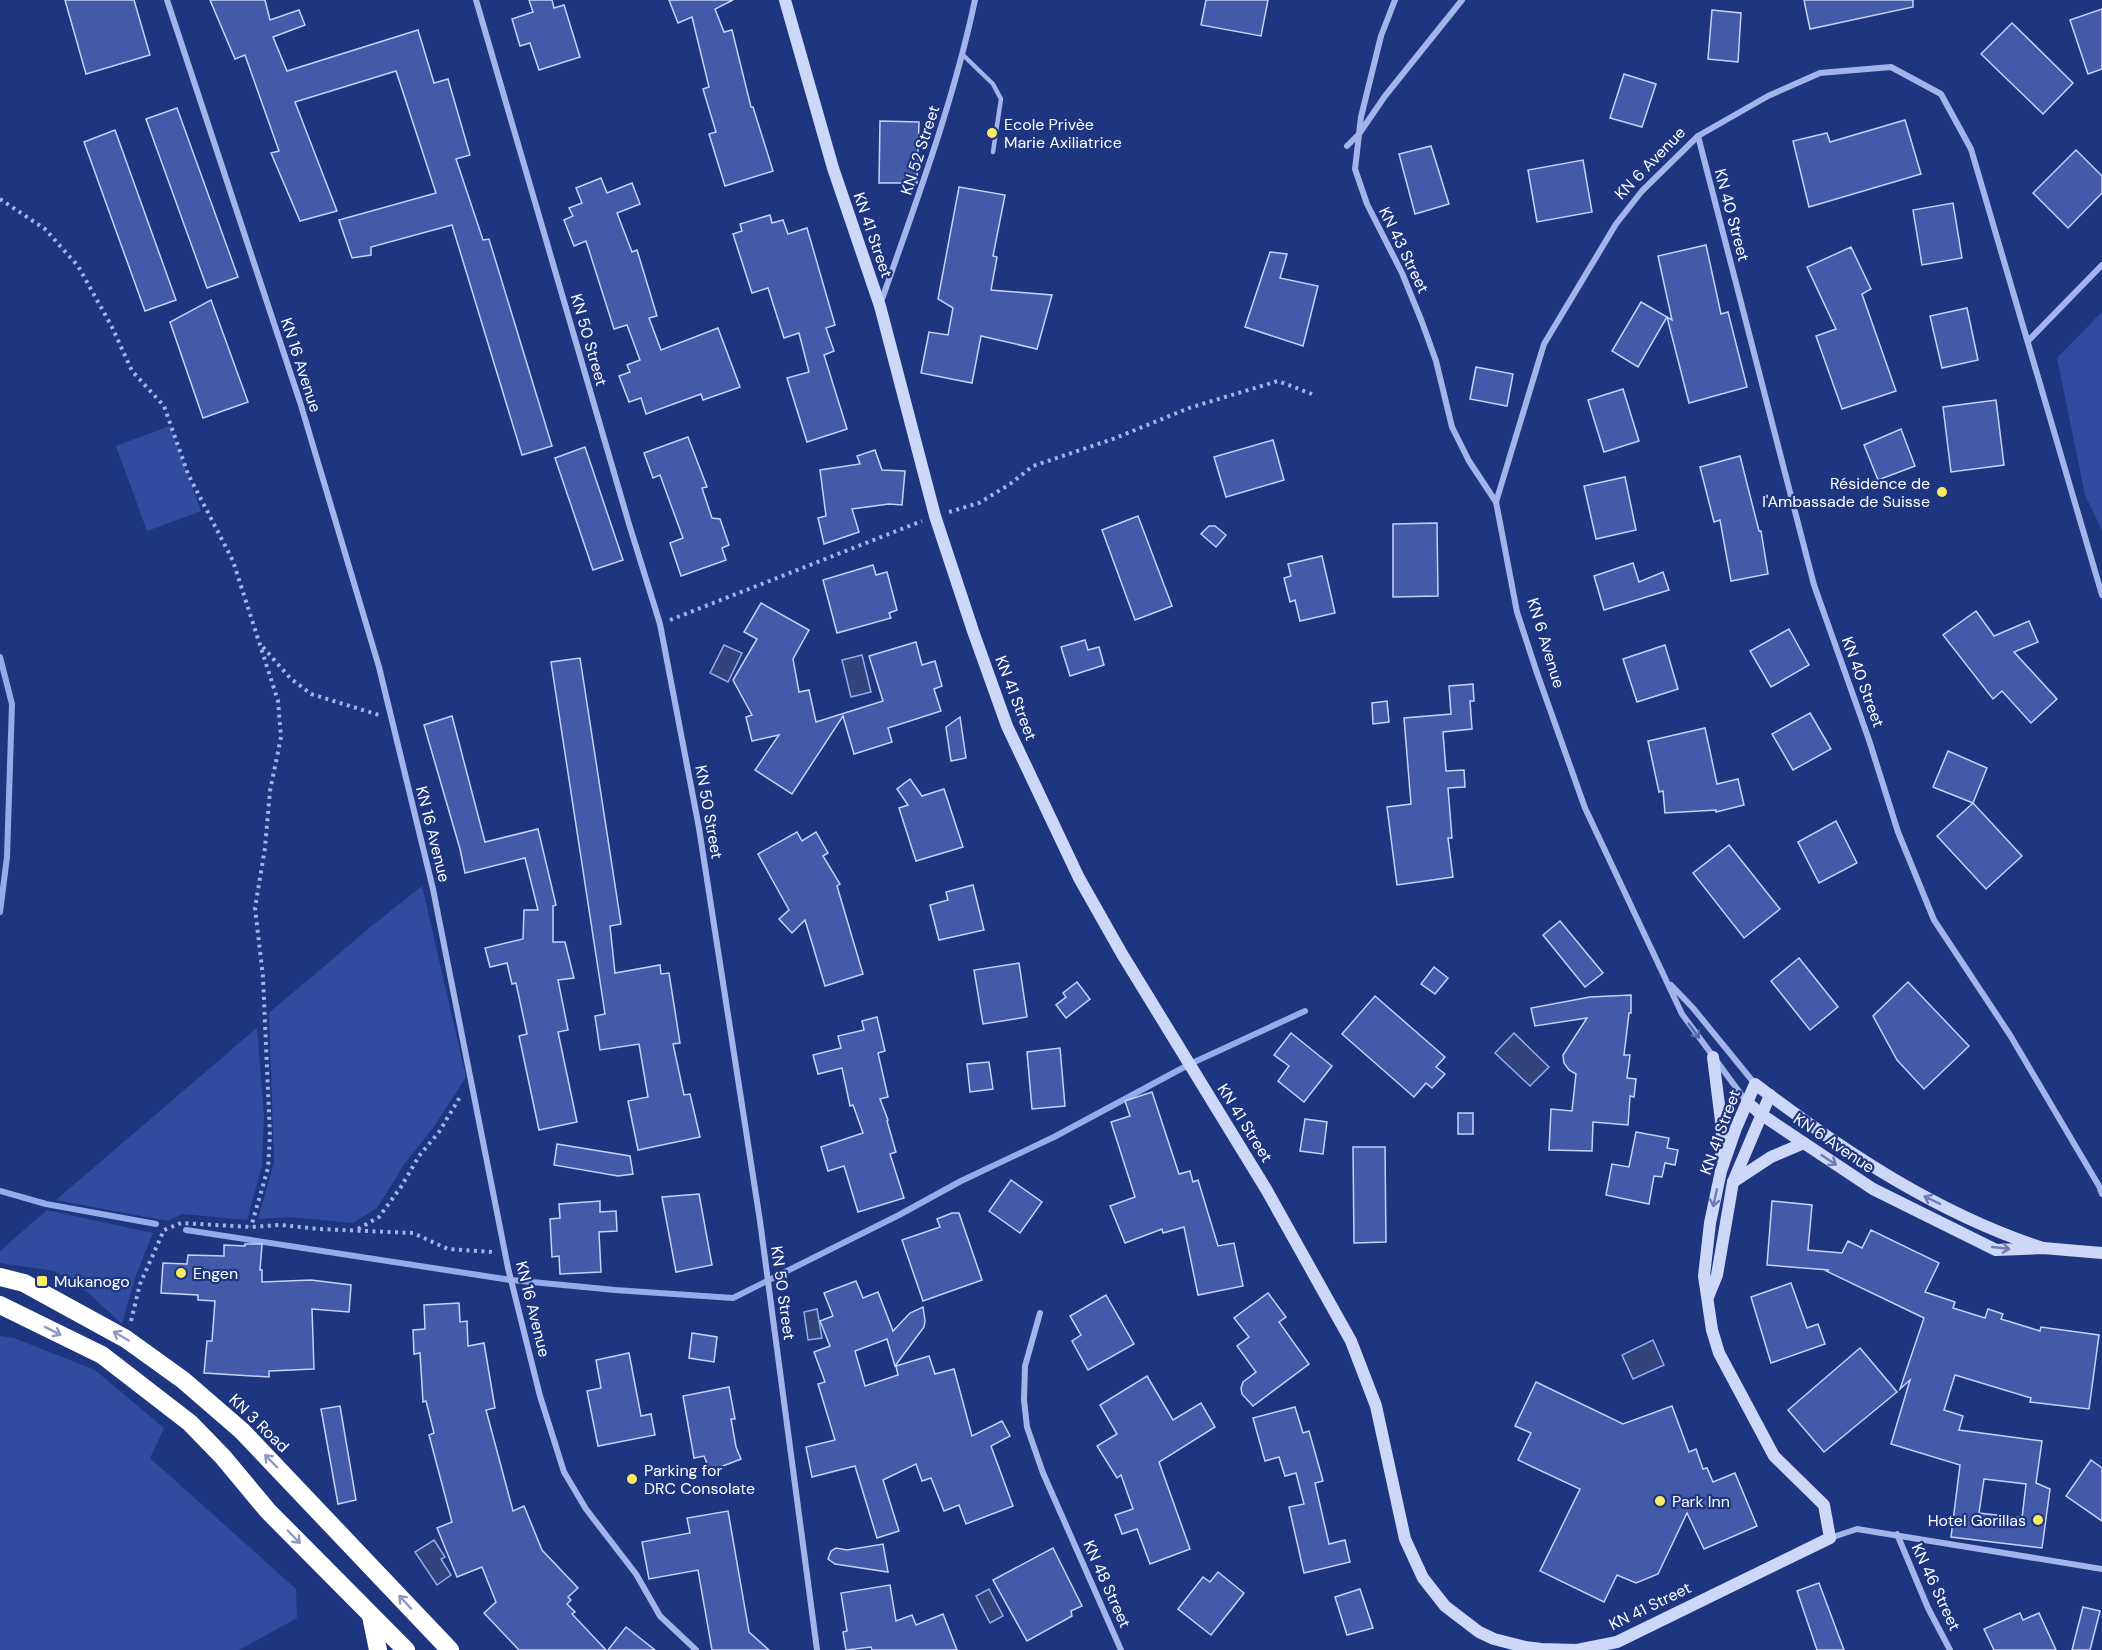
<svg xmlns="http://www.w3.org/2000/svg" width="2102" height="1650" viewBox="0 0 2102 1650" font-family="'DM Sans',sans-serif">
  <rect width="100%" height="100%" fill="#1e3580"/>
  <g fill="#314c9f">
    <polygon points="2102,312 2102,530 2085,495 2057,358"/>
    <polygon points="170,426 201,511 147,531 116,446"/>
    <polygon points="422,886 466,1077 433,1128 405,1163 377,1208 353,1223 289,1217 258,1219 274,1162 269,1013 368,929"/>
    <polygon points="257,1028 264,1115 262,1166 247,1220 182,1214 168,1221 56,1200"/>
    <polygon points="47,1210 153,1233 135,1278 122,1324 84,1289 54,1271 0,1263 0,1251"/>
    <polygon points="0,1336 14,1338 95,1370 164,1428 150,1458 296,1589 297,1618 239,1650 0,1650"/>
  </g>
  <g fill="#33447c" stroke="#95acea" stroke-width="1.5">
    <polygon points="724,645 742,653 728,682 710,673"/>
    <polygon points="862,655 871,692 851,697 842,660"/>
    <polygon points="1514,1033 1549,1067 1530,1086 1495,1053"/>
    <polygon points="817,1309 822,1338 808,1340 804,1312"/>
    <polygon points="1653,1340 1664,1365 1633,1379 1622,1355"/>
    <polygon points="434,1540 445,1557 441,1559 451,1575 437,1585 415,1552"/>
    <polygon points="989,1589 1003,1616 990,1623 976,1596"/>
  </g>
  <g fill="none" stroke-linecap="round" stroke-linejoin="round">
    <g stroke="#95acea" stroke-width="6">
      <polyline points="0,657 12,704 7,857 0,912"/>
      <polyline points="0,1191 46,1204 156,1224"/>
      <polyline points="186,1230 511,1280 615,1290 733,1298 899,1215 961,1181 1054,1137 1190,1064 1305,1011"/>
    </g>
  </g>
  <g fill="#425aa8" stroke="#c6d2f7" stroke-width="1.5" fill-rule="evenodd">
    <polygon points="65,0 134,0 150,55 86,74"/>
    <polygon points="210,0 265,0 270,20 299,10 305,25 273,37 287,71 418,30 434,83 448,79 470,155 456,159 483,240 489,239 552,446 522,455 452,225 371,247 371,255 352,258 339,220 436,193 396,71 295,102 337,211 300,221 271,153 279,151 245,55 235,59"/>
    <polygon points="529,0 552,0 554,8 564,5 580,57 539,70 530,43 520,46 512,19 533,12"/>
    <polygon points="669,0 733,0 715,9 724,32 732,30 751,107 753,107 773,171 725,186 709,134 716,132 703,89 709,87 692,17 678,23"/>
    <polygon points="1206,0 1268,0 1261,36 1201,25"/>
    <polygon points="1804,0 1913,0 1913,7 1810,29"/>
    <polygon points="2102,9 2102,69 2088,74 2070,20"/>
    <polygon points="1712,10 1741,13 1738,62 1708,59"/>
    <polygon points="2012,23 2073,83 2043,114 1981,54"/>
    <polygon points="1624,74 1656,84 1642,127 1610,118"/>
    <polygon points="177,108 238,277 207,288 146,119"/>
    <polygon points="1905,120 1921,174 1809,207 1793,141 1827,133 1830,142"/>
    <polygon points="880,121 919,122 917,183 879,183"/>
    <polygon points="115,130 176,300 145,311 84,142"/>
    <polygon points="1431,146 1449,204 1415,214 1399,154"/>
    <polygon points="2076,150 2102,176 2102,193 2068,228 2033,193"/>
    <polygon points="1583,160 1592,212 1537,222 1528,170"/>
    <polygon points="601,178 607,193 632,183 640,204 617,213 632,252 637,250 657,316 649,318 661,350 718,328 740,387 703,400 701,394 646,414 641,398 629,402 619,376 630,372 627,365 640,360 627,325 614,329 586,241 574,246 564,220 573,216 569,208 582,203 576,188"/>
    <polygon points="959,187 1005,195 993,256 997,257 991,290 1052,295 1037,349 981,336 972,383 921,373 929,332 948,335 953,308 938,299"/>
    <polygon points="1953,203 1962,258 1922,265 1913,210"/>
    <polygon points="770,215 772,223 783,220 788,234 807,228 835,325 826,328 834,351 824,355 847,429 807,442 787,378 809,372 799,333 784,338 768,288 752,293 733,234 742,231 740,224"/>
    <polygon points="1706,245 1721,314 1728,312 1747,387 1689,403 1667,317 1672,320 1658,256"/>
    <polygon points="1851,247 1871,289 1862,294 1896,391 1842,409 1816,336 1836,329 1807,267"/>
    <polygon points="1270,252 1287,254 1280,278 1318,286 1303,346 1245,327"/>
    <polygon points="211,300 248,402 203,418 170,322"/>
    <polygon points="1641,302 1667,317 1638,367 1612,351"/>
    <polygon points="1967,308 1978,360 1942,368 1930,316"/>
    <polygon points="1476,367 1513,374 1507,406 1470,399"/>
    <polygon points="1623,389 1639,441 1604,452 1588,400"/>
    <polygon points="1996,400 2004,465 1951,472 1943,407"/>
    <polygon points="1901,429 1915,466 1878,480 1864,445"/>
    <polygon points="688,437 707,487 702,488 712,518 720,519 729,545 722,548 726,560 681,576 670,543 683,538 660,475 653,478 644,453"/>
    <polygon points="1273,440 1284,480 1226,497 1214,457"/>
    <polygon points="585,447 623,560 593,570 555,458"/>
    <polygon points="875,450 882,470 905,471 902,505 889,504 852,509 859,532 824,544 818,518 826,516 820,470 860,464 857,456"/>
    <polygon points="1740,456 1759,531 1761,531 1768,574 1731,581 1720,520 1714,522 1700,467"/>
    <polygon points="1625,477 1636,530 1596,539 1584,486"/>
    <polygon points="1138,516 1172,606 1135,620 1102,530"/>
    <polygon points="1437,523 1438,596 1393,597 1393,524"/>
    <polygon points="1209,526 1215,526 1226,535 1216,547 1201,534"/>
    <polygon points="1322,556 1335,613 1300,621 1295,600 1290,602 1284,578 1291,576 1288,564"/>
    <polygon points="1633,563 1639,582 1663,572 1669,590 1604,610 1594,576"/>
    <polygon points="873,565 876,575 887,572 897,610 889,613 891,618 837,633 823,580"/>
    <polygon points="761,603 809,630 793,659 799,692 809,690 816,722 883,701 869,656 916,642 922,665 935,661 942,686 934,689 941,711 888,728 892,742 854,754 843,716 792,794 755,770 779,735 752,741 746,717 752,715 733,680 757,639 744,632"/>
    <polygon points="1976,611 1994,636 2029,621 2038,642 2014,652 2057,699 2031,723 2002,691 1993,699 1943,635"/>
    <polygon points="1789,629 1809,665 1771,687 1750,651"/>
    <polygon points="1085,640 1088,650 1099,647 1104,665 1070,676 1061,647"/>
    <polygon points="1665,645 1678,689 1637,702 1623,659"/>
    <polygon points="580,658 621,924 610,926 615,973 660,965 661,974 669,973 680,1043 673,1044 684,1095 690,1094 700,1137 638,1150 628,1101 648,1097 639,1044 600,1050 595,1016 605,1014 551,662"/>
    <polygon points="1473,684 1474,701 1470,701 1472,729 1443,732 1446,771 1464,770 1465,787 1448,788 1452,838 1448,838 1453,877 1397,885 1387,807 1411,804 1404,718 1451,714 1449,686"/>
    <polygon points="1387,701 1389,722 1373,724 1372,703"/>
    <polygon points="1810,713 1831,749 1793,770 1772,734"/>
    <polygon points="452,716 485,842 538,829 556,905 553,906 553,942 565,942 574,978 558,980 568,1030 558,1032 577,1122 539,1130 519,1036 527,1034 516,983 512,984 507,963 490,967 485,948 523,939 524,910 538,910 525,858 465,873 460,849 424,725"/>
    <polygon points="960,717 966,758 951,761 946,727"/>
    <polygon points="1705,728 1717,784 1738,779 1744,805 1716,812 1716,810 1665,813 1663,791 1659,792 1648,741"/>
    <polygon points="1948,751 1987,768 1973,803 1933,787"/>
    <polygon points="910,779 922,796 944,789 963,847 916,861 899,808 908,805 897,789"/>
    <polygon points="1973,803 2022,856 1986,889 1937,836"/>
    <polygon points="1836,821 1857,863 1819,883 1798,842"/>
    <polygon points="797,832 802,841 816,832 828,853 823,856 840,884 837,886 863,974 825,986 805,920 792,933 779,919 789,910 758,854"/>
    <polygon points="1729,845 1780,909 1744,938 1693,873"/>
    <polygon points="973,885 984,930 939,940 930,905 948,900 946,892"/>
    <polygon points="1560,921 1603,973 1585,987 1543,935"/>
    <polygon points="1799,958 1838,1007 1810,1030 1771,981"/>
    <polygon points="1019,963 1027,1017 983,1024 974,970"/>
    <polygon points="1434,967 1448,978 1435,994 1421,984"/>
    <polygon points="1077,982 1090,999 1066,1018 1056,1005 1066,997 1063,993"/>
    <polygon points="1908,982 1969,1046 1924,1089 1897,1060 1873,1016"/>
    <polygon points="1631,995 1631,1013 1629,1013 1624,1055 1630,1055 1627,1078 1636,1079 1634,1097 1630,1096 1628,1125 1593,1122 1592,1151 1549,1150 1551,1109 1572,1111 1576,1074 1569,1070 1564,1063 1563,1055 1587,1018 1535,1026 1531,1008 1590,997"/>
    <polygon points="1375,996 1445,1057 1436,1067 1445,1074 1432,1088 1426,1083 1414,1097 1342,1034"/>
    <polygon points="877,1017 885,1051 878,1053 888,1097 880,1099 888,1120 887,1121 896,1152 890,1154 904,1198 858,1212 844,1166 828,1171 821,1147 863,1133 853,1105 850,1106 842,1068 818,1074 813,1055 841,1048 838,1036 864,1030 862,1021"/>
    <polygon points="1291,1033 1332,1066 1304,1102 1278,1081 1289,1066 1274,1055"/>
    <polygon points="1060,1048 1065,1106 1032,1109 1027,1052"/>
    <polygon points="989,1062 993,1089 970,1092 967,1064"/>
    <polygon points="1152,1092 1179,1174 1190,1171 1193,1182 1198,1180 1218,1246 1234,1243 1243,1286 1198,1295 1184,1227 1163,1233 1162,1229 1125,1243 1110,1206 1135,1197 1111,1122 1130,1116 1125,1101"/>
    <rect x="1458" y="1113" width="15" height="21"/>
    <polygon points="1305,1119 1327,1122 1323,1154 1300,1151"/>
    <polygon points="1636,1132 1669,1138 1667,1148 1678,1150 1675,1165 1665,1163 1662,1177 1654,1176 1649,1204 1606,1195 1612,1164 1629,1167"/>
    <polygon points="557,1144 630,1156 633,1174 618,1176 554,1165"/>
    <polygon points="1353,1147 1385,1147 1386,1242 1354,1243"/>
    <polygon points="1011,1180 1042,1202 1020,1233 989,1211"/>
    <polygon points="699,1194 712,1265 676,1272 662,1197"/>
    <polygon points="600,1201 600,1212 616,1211 617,1231 599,1232 601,1272 560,1274 559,1256 552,1257 550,1219 560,1218 559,1204"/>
    <path d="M 1772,1201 L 1812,1205 L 1808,1250 L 1842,1253 L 1848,1241 L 1862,1248 L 1871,1230 L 1939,1263 L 1925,1292 L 1955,1302 L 1953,1308 L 1985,1318 L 1988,1309 L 2003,1314 L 2001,1319 L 2040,1331 L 2041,1327 L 2099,1335 L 2089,1409 L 2030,1402 L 2031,1398 L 1955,1375 L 1944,1410 L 1963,1416 L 1959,1430 L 2042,1441 L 2036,1483 L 2050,1489 L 2042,1548 L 1951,1537 L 1960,1465 L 1891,1444 L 1910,1380 L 1900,1389 L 1924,1318 L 1826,1271 L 1829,1270 L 1767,1265 ZM 1984,1479 L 2026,1484 L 2022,1518 L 1979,1513 Z"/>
    <polygon points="952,1213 959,1213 982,1280 923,1301 902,1240 940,1227 937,1219"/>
    <polygon points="245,1244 262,1244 260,1270 262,1270 262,1282 311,1280 351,1285 349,1312 312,1309 314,1369 269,1371 269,1377 204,1373 207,1341 212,1341 215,1301 198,1300 198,1295 161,1293 163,1263 187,1264 188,1255 224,1256 224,1245 245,1246"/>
    <polygon points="856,1281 863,1298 878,1292 893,1331 910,1313 923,1307 925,1321 924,1327 895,1366 887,1339 855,1351 865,1386 898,1375 896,1366 929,1356 935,1374 954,1369 972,1436 1002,1421 1010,1436 991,1446 1013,1506 966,1524 959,1505 944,1511 931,1478 922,1481 916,1464 883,1480 899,1531 877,1538 855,1466 812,1477 806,1447 835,1440 818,1384 825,1382 814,1352 830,1346 820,1321 833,1316 824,1293"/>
    <polygon points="1791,1283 1807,1328 1818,1324 1825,1344 1771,1363 1751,1297"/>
    <polygon points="1268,1293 1286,1317 1279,1322 1309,1364 1253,1406 1242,1394 1241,1388 1243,1382 1256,1372 1237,1346 1249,1337 1234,1318"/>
    <polygon points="1106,1295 1134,1344 1088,1370 1072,1341 1081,1335 1070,1316"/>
    <polygon points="459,1303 460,1322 467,1321 468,1346 484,1343 495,1408 486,1410 513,1511 524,1506 542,1550 578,1588 568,1597 571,1600 567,1604 575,1612 572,1614 606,1650 519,1650 484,1613 496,1602 482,1567 457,1577 437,1528 452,1522 429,1435 434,1433 426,1401 423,1402 420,1353 414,1354 413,1330 425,1329 424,1305"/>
    <polygon points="692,1333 717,1337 714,1362 689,1358"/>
    <polygon points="1860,1348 1897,1392 1824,1452 1788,1410"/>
    <polygon points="629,1353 641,1416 651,1414 655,1435 598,1446 587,1391 601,1388 596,1360"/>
    <polygon points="1147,1376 1173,1420 1201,1403 1215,1427 1159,1462 1190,1549 1150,1564 1137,1529 1122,1534 1115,1515 1133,1509 1121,1475 1117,1478 1097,1446 1117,1434 1100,1405"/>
    <polygon points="1536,1382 1623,1424 1672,1406 1689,1452 1696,1449 1703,1469 1707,1468 1713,1482 1735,1473 1757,1526 1704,1549 1687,1513 1658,1574 1636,1583 1617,1575 1604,1602 1540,1571 1580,1489 1518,1460 1531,1433 1515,1426"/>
    <polygon points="729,1387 735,1419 731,1419 736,1447 741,1459 710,1471 704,1456 694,1458 683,1396"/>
    <polygon points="340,1406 356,1500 338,1504 321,1409"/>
    <polygon points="1295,1407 1303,1433 1309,1431 1323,1481 1315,1483 1329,1544 1345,1540 1350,1562 1304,1573 1289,1507 1304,1504 1296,1473 1285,1476 1279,1457 1265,1461 1253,1418"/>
    <polygon points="2091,1460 2102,1468 2102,1521 2066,1496"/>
    <polygon points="728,1511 749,1632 769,1650 712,1650 698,1570 649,1579 642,1542 690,1533 687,1518"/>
    <polygon points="883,1544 888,1572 835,1564 828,1559 831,1551 836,1548 847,1550"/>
    <polygon points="1053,1548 1082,1606 1071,1611 1072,1616 1027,1641 993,1580"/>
    <polygon points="1218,1572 1244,1593 1211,1635 1178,1609 1203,1577 1210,1582"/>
    <polygon points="1819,1583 1844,1650 1817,1650 1797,1591"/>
    <polygon points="890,1585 896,1621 912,1615 916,1625 943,1614 957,1650 872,1650 871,1647 846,1650 843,1632 847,1631 841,1593"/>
    <polygon points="1360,1589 1373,1628 1347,1635 1335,1597"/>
    <polygon points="2083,1607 2100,1611 2090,1650 2072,1650"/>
    <polygon points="2020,1613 2023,1620 2039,1613 2056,1650 1994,1650 1984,1629"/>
    <polygon points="626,1627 655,1650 608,1650"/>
  </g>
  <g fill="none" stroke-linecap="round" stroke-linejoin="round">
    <g stroke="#a2b4e9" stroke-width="4" stroke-dasharray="3 4.5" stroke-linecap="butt">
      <polyline points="0,199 45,229 78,266 112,327 132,371 164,406 188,474 233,561 278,701 281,737 270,791 265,848 255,908 263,977 270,1136 268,1168 251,1227"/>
      <polyline points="949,512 979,503 1010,484 1033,466 1113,439 1189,408 1278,381 1312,394"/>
      <polyline points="670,620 922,521"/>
      <polyline points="263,647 290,678 311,694 379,715"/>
      <polyline points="358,1229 379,1217 401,1187 419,1156 439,1132 460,1097"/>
      <polyline points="131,1321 140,1284 164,1230 181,1223 251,1227 280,1225 319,1229 413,1233 448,1249 492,1252"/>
    </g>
    <polyline stroke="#a2b4e9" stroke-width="4.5" points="963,55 993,84 1001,99 993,152"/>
    <g stroke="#a2b4e9" stroke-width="6">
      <polyline points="167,0 300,402 379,667 433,889 508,1268 540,1396 564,1472 586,1509 636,1574 660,1616 696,1650"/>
      <polyline points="476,0 629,524 660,624 699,828 760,1221 817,1650"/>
      <polyline points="1395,0 1381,36 1361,117 1355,169 1367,204 1402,273 1422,322 1436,361 1452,427 1469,461 1496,502"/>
      <polyline points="1698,136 1814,585 1869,740 1898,832 1934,920 2010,1035 2099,1186 2102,1194"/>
      <polyline points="1347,146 1359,134 1385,96 1462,0"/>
      <path d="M 881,302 C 916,202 953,104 975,0"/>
      <polyline points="2028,341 2102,265"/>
      <polyline points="1671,985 1693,1008 1755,1084"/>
      <polyline points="1746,1101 1682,1014 1585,808 1537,673 1517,612 1496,502 1544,344 1616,224 1642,191 1698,136 1768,96 1820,73 1891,67 1941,94 1971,149 2102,595"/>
      <polyline points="1040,1313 1025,1366 1024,1400 1027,1427 1043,1473 1121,1650"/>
      <polyline points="1897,1534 1928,1608 1950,1650"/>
      <polyline points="1830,1538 1857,1529 2102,1569"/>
    </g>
    <g stroke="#cdd7f7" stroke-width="12">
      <path d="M 785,0 L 833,168 L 880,306 L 935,516 L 973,631 L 1007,726 L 1079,878 L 1122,954 L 1266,1189 L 1351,1341 L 1376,1406 L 1405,1539 L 1423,1578 L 1445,1606 L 1479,1632 L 1494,1639 L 1525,1647 L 1541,1649 L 1577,1650 L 1617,1642 L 1830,1538 L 1824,1505 L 1774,1456 L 1719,1353 L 1712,1330 L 1704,1276 L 1710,1223 L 1721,1171 L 1736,1128 L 1755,1084 C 1843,1151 1938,1214 2043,1248"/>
      <polyline points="1713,1057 1722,1129 1721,1157"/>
      <polyline points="1747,1102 1762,1115 1873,1189 1996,1250 2043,1248 2102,1253"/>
      <polyline points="1733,1182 1771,1157 1804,1143"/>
      <polyline points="1708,1297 1717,1275 1733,1182 1770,1095"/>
    </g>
    <g stroke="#fff" stroke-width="18">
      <polyline points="0,1277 24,1283 126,1339 183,1380 242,1431 450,1650"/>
      <polyline points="0,1305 102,1355 190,1423 223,1457 268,1511 406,1650"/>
      <polyline points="371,1616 378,1650"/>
    </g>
  </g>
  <defs><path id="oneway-shaft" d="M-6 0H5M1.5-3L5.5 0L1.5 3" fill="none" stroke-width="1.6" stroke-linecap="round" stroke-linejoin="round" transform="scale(1.5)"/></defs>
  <use stroke="#5368aa" href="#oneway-shaft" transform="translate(1694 1031) rotate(54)"/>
  <g stroke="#6d7eb6">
    <use href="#oneway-shaft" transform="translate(1829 1160) rotate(34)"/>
    <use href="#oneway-shaft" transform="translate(1715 1198) rotate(102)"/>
    <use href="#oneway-shaft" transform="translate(1932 1200) rotate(-154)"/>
    <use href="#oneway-shaft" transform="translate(2001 1248) rotate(6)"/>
  </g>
  <g stroke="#8e9ac0">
    <use href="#oneway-shaft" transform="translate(53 1331) rotate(27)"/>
    <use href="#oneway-shaft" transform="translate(121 1336) rotate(-150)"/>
    <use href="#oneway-shaft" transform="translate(271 1461) rotate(-134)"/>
    <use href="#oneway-shaft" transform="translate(294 1537) rotate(46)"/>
    <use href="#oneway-shaft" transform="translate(405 1602) rotate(-133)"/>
  </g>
  <g fill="#f8eb61" stroke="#1e3580" stroke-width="2">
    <circle cx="992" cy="133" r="6"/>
    <circle cx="1942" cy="492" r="6"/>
    <circle cx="181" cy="1273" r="6"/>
    <rect x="36" y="1275" width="12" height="12" rx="3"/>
    <circle cx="632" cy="1479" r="6"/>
    <circle cx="1660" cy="1501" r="6"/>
    <circle cx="2038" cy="1520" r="6"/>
  </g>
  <g text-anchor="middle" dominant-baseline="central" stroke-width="4.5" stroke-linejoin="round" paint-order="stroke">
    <g font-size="16" fill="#fff" stroke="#1e3580" text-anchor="start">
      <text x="1004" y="124">Ecole Privèe<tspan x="1004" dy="18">Marie Axiliatrice</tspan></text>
      <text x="1930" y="483" text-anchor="end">Résidence de<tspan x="1930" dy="18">l'Ambassade de Suisse</tspan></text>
      <text x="193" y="1273">Engen</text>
      <text x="54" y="1281">Mukanogo</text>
      <text x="644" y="1470">Parking for<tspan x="644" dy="18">DRC Consolate</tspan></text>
      <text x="1672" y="1501">Park Inn</text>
      <text x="2026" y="1520" text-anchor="end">Hotel Gorillas</text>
    </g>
    <g font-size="16" fill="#fff" stroke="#1e3580">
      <text transform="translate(920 150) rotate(-72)">KN 52 Street</text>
      <text transform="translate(1650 163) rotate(-46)">KN 6 Avenue</text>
      <text transform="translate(1732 215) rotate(75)">KN 40 Street</text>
      <text transform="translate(873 235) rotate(71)">KN 41 Street</text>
      <text transform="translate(1404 250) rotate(64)">KN 43 Street</text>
      <text transform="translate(589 340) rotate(74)">KN 50 Street</text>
      <text transform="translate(301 365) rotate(72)">KN 16 Avenue</text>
      <text transform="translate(1546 643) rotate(73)">KN 6 Avenue</text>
      <text transform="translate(1863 682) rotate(70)">KN 40 Street</text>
      <text transform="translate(1016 698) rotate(69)">KN 41 Street</text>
      <text transform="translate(709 812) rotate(80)">KN 50 Street</text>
      <text transform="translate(433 834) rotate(76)">KN 16 Avenue</text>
      <text transform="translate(1245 1123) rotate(58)">KN 41 Street</text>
      <text transform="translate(1720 1132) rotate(-70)">KN 41 Street</text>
      <text transform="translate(1834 1143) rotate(34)">KN 6 Avenue</text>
      <text transform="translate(783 1293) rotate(82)">KN 50 Street</text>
      <text transform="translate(533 1309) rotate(76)">KN 16 Avenue</text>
      <text transform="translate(259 1423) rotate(44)">KN 3 Road</text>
      <text transform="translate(1107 1584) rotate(66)">KN 48 Street</text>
      <text transform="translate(1936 1587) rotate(65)">KN 46 Street</text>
      <text transform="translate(1650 1606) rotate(-26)">KN 41 Street</text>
    </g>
  </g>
</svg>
